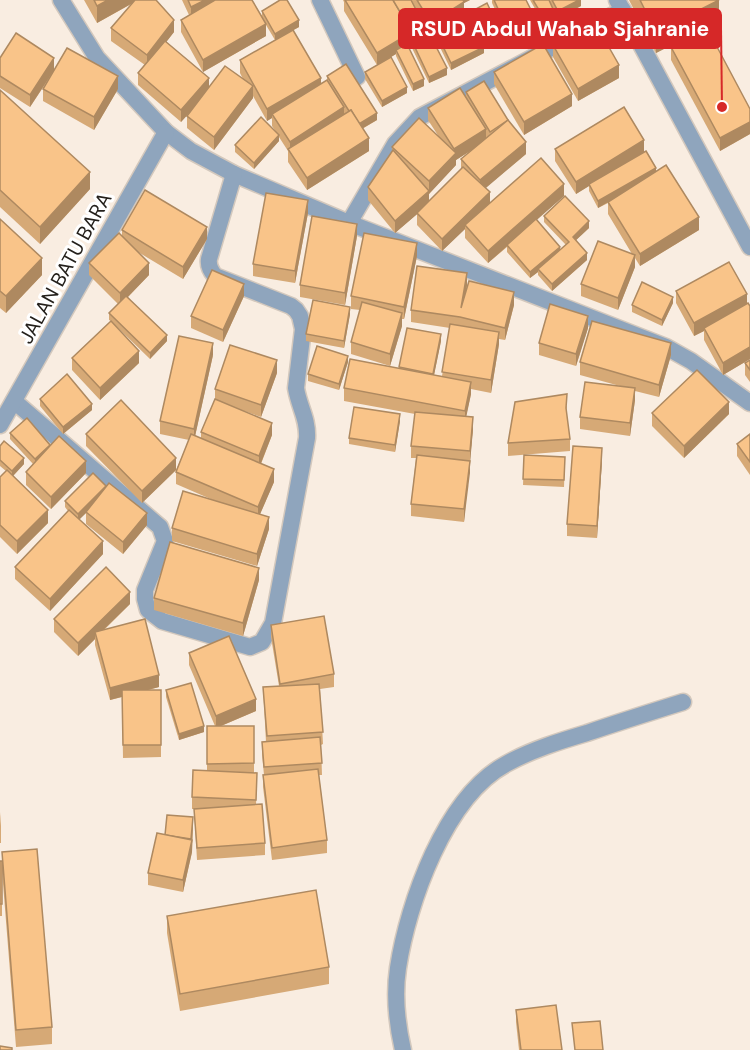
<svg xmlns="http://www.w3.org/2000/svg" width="750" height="1050" viewBox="0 0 750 1050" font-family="'DM Sans',sans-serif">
  <rect width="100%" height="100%" fill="#f9ede1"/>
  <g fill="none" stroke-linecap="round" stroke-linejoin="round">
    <g stroke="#d3c8bd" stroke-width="19">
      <g id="minor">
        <polyline points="61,0 97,58 166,132 191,151 234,174 349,223 666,347 691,361 750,403"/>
        <polyline points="320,0 357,77"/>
        <polyline points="617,0 750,247"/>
        <polyline points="349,223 395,144 420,117 623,10"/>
        <path d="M 14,401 L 160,527 L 165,541 L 145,590 L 145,599 L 148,610 L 162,621 L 250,647 L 262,642 L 273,623 L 307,438 C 308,418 299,407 296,388 L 303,329 L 300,316 L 296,310 L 291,306 L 215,276 C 210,270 208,265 209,259 L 234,174"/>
        <polyline points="0,425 166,132"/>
        <path d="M 403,1050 C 397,1024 394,995 398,968 C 408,903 445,797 506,764 C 531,750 560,741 587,733 C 619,722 651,712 683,702"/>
      </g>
    </g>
    <use href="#minor" stroke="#8fa5bd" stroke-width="16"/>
  </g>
  <g fill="#d6a976" fill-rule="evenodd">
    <polygon points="84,0 156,0 174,32 166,42 209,87 243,79 240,73 240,60 275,40 266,25 266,36 203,72 181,32 181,20 189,15 182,0 252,0 262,16 262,11 299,27 283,36 321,83 327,81 327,76 377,120 362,129 369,151 307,190 288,162 288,151 279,137 279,141 254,169 235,152 235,145 276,132 272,126 272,118 267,121 253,96 253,98 214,150 187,128 187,116 190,112 181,122 138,85 138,73 145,65 111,41 111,28 133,3 97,23"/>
    <polygon points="343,0 470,0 464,3 464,14 431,35 416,9 426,34 447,75 429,83 412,48 412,41 412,44 408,47 424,86 413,91 396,56 396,54 383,62 407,93 382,107 365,79 365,72 377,65 344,11 344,2"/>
    <polygon points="492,0 526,0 537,29 510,41 492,3"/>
    <polygon points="530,0 581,0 581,6 558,18 553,9 553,15 542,21"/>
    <polygon points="629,0 718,0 719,21 656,53"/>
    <polygon points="472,11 502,41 487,48 472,17"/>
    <polygon points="436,32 484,53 451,70 436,39"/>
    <polygon points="553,45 619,78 578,101 553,57"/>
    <polygon points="671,47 750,109 750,134 720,151 671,60"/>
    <polygon points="0,58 54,70 118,89 94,130 43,101 43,89 54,71 30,107 0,88"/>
    <polygon points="494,72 572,106 524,135 494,84"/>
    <polygon points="0,90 90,189 40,244 0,207"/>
    <path d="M 466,92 L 526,154 L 485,188 L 490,203 L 564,196 L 536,220 L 560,250 L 566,245 L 544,222 L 544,216 L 589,228 L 576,240 L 587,260 L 552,291 L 538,275 L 538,272 L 530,278 L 507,252 L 507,247 L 488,263 L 465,238 L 465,229 L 442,251 L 417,225 L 417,214 L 395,233 L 368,200 L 368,187 L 392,151 L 392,147 L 439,137 L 428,120 L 428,108 L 466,97 ZM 470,151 L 461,159 L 461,169 L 429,201 L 429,194 L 456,165 L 456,160 Z"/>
    <polygon points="555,149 644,152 656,172 699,230 640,266 635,258 635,267 618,310 581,296 581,284 632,254 608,214 608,203 598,208 589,191 589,186 576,194 555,161"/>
    <polygon points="308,213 295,283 253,276 253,264"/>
    <polygon points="0,219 42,275 6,313 0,308"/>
    <polygon points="122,230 207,239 183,279 138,252 149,275 128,297 167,341 150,359 113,323 139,363 100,400 72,370 72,358 111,321 109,320 109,313 118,304 89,275 89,263 122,236"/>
    <polygon points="357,236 345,305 300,297 300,285"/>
    <polygon points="417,256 404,319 402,319 402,326 390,366 351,354 351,342 360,310 351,309 351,296"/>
    <polygon points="467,285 465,295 514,305 505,340 499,339 499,344 491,393 471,389 471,394 466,416 473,429 464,522 411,516 411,504 416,458 411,458 411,446 415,414 344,401 344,388 399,368 399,367 441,341 434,375 442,376 450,328 411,322 411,310"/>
    <polygon points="676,291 747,303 750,359 723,375 704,340 704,331 694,336 676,303"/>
    <polygon points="244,296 223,342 191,328 191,316"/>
    <polygon points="673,303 662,326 632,312 632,305"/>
    <polygon points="350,314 344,348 306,341 306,334"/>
    <polygon points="588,328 576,366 539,355 539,343"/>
    <polygon points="213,355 195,436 201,438 201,432 215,399 215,389 277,373 261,417 244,411 272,435 261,464 274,482 260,514 269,529 257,566 172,541 172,528 213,500 176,484 176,470 142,503 86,446 86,434 176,470 189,440 160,434 160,421"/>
    <polygon points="671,355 659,397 635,391 635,400 630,436 580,429 580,417 620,386 580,375 580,362"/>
    <polygon points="750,360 750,382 745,375 745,363"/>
    <polygon points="348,362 339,390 308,381 308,374"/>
    <polygon points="40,399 92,410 63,434 40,406"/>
    <polygon points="567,406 566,413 570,439 570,451 508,456 508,443"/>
    <polygon points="652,413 729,414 684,458 652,426"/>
    <polygon points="400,421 395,452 349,444 349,438"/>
    <polygon points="10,433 50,445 86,473 51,509 26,485 26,472 33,464 10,439"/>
    <polygon points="750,434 750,475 737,456 737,444"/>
    <polygon points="0,446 24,464 13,476 48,523 17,554 0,537 0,477 6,471 0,466"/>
    <polygon points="524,455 565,457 564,487 523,485"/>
    <polygon points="602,460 597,538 567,536 567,524"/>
    <polygon points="106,486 147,525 123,554 86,524 86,513 79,519 103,554 50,611 15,579 15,567 68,511 65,507 65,501"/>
    <polygon points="259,580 243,636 154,610 154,598"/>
    <polygon points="130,604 104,630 159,687 148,690 161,690 161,757 123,758 122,697 110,700 95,645 95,639 78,656 54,632 54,619"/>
    <polygon points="271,625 334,674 334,687 320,689 323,744 321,745 322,775 319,775 327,840 327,853 272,860 263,787 263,775 264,775 262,754 262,742 266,742 263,687 279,686 271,637"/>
    <polygon points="189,653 256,711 221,726 254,726 254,773 257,786 256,804 265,843 265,855 197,860 194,809 192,809 192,797 207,771 207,726 215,726 189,665"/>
    <polygon points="166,690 204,732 179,740 166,697"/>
    <polygon points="0,812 1,826 1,843 0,843"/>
    <polygon points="193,824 192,852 183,892 148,885 148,873 165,835"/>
    <polygon points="2,852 52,1027 52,1044 16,1047 2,871 2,916 0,916 0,861 2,861"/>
    <polygon points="167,916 329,967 329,984 180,1011 167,933"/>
    <polygon points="516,1010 562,1050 519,1050 516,1022"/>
  </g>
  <g fill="#ae8960">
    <polygon points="108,0 138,0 97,23 97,6"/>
    <polygon points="205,0 227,0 191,19 191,7"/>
    <polygon points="462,0 470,0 464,3 464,14 431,35 431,23"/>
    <polygon points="579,0 581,0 581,6 558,18 558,11"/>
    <polygon points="719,0 719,21 656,53 656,32"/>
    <polygon points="553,9 553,15 542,21 542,15"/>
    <polygon points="174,20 174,32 147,67 147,55"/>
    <polygon points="299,20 299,27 275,40 275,34"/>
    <polygon points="537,22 537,29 510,41 510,35"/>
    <polygon points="266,24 266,36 203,72 203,60"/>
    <polygon points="426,29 426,35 413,42 413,36"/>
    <polygon points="412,32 412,44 398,53 396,50 396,54 377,65 377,53"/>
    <polygon points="502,35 502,41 487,48 487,41"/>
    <polygon points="484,47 484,53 451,70 451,63"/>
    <polygon points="54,58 54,70 30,107 30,95"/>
    <polygon points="619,65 619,78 578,101 578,89"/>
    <polygon points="447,68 447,75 429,83 429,77"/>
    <polygon points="118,76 118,89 94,130 94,117"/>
    <polygon points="209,78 209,91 181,122 181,110"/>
    <polygon points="321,78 321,91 272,114 272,118 267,121 267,109"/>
    <polygon points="424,79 424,86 413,91 413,84"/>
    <polygon points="253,86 253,98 214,150 214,137"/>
    <polygon points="407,87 407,93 382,107 382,101"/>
    <polygon points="572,94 572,106 524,135 524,122"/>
    <polygon points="344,107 344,119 290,154 290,142"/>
    <polygon points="377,113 377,120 358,131 358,125"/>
    <polygon points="750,122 750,134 720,151 720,138"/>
    <polygon points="486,129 486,141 456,160 456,165 429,194 429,204 395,233 395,221 429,191 429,181 454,155 454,149"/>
    <polygon points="279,135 279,141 254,169 254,163"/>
    <polygon points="369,138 369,151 307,190 307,178"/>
    <polygon points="644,140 644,153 589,184 589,186 576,194 576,182"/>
    <polygon points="526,142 526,154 480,193 480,180"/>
    <polygon points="656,168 656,174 598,208 598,201"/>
    <polygon points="90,172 90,189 40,244 40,227"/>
    <polygon points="564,184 564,196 488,263 488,251"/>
    <polygon points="490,192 490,205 465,225 465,229 442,251 442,239"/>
    <polygon points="308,200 308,213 295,283 295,271"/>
    <polygon points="699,217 699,230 640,266 640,254"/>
    <polygon points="589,221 589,228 573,243 573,237"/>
    <polygon points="357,224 357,236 345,305 345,293"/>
    <polygon points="207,227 207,239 183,279 183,267"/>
    <polygon points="417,243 417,256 404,319 404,307"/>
    <polygon points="560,247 560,253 538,269 538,272 530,278 530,272"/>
    <polygon points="587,253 587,260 552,291 552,284"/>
    <polygon points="635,255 635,267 618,310 618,298"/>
    <polygon points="42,258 42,275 6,313 6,296"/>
    <polygon points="149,263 149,275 120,305 120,293"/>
    <polygon points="467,273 467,285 462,317 461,308"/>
    <polygon points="244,284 244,296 223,342 223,330"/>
    <polygon points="514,292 514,305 505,340 505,328"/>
    <polygon points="747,294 747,306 704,328 704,331 694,336 694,323"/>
    <polygon points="673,297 673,303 662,326 662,320"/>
    <polygon points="350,307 350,314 344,348 344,341"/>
    <polygon points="402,313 402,326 390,366 390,354"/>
    <polygon points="588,316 588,328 576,366 576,354"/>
    <polygon points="499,332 499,344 491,393 491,380"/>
    <polygon points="441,334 441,341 433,380 433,374"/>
    <polygon points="167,335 167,341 150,359 150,353"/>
    <polygon points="213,343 213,355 194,441 194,429"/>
    <polygon points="671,343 671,355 659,397 659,385"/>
    <polygon points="750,347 750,359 723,375 723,363"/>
    <polygon points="139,351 139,363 100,400 100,388"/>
    <polygon points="348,356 348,362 339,390 339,384"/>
    <polygon points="277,360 277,373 261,417 261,405"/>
    <polygon points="471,382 471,394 465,423 465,411"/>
    <polygon points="635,388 635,400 630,436 630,423"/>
    <polygon points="729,402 729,414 684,458 684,446"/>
    <polygon points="92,404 92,410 63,434 63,427"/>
    <polygon points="400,414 400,421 395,452 395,445"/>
    <polygon points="473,417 473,429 470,464 470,451"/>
    <polygon points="272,423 272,435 259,468 259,456"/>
    <polygon points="50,445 35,466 35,459"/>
    <polygon points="602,448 602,460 597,538 597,526"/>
    <polygon points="24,458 24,464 12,477 12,471"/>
    <polygon points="176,458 176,470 142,503 142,491"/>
    <polygon points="86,461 86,473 51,509 51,497"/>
    <polygon points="470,461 470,473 464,522 464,509"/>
    <polygon points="274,469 274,482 258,519 258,507"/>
    <polygon points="106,486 106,493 78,521 78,514"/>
    <polygon points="48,510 48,523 17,554 17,541"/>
    <polygon points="147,513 147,525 123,554 123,542"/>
    <polygon points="269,517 269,529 257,566 257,554"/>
    <polygon points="103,541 103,554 50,611 50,599"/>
    <polygon points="259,568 259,580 243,636 243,623"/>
    <polygon points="130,592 130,604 96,637 95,632 95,639 78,656 78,643"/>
    <polygon points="159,675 159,687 110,700 110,688"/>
    <polygon points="256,699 256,711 216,728 216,716"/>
    <polygon points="204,726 204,732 179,740 179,734"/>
    <polygon points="193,817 192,852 183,892 183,880"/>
  </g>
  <g fill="#f9c489" stroke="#ae8960" stroke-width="1.5">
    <polygon points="94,0 108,0 97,6"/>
    <polygon points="135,0 156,0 174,20 147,55 111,28"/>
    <polygon points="188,0 205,0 191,7"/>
    <polygon points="215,0 252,0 266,24 203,60 181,20"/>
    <polygon points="280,0 287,0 299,20 275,34 262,11"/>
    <polygon points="345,0 393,0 412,32 377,53"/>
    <polygon points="393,0 411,0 426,29 413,36 412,32"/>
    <polygon points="417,0 463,0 464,2 431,23"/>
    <polygon points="494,0 526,0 537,22 510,35"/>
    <polygon points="533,0 549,0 553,9 542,15"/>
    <polygon points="552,0 579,0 558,11"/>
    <polygon points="640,0 719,0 656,32"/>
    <polygon points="487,3 502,35 487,41 472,11"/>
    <polygon points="467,16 484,47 451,63 436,32"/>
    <polygon points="594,21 619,65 578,89 553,45"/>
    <polygon points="707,28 750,109 750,122 720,138 671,47"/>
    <polygon points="293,30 321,78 267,109 240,60"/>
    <polygon points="16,33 54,58 30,95 0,76 0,58"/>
    <polygon points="429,33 447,68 429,77 412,41"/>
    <polygon points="165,41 209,78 181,110 138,73"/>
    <polygon points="407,44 424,79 413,84 396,50"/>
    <polygon points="543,44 572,94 524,122 494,72"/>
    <polygon points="67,48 118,76 94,117 43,89"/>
    <polygon points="391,57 407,87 382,101 365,72"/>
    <polygon points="346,64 377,113 359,124 351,110 349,111 327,76"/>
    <polygon points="225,66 253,86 214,137 187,116"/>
    <polygon points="327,80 344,107 290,142 272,114"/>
    <polygon points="484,81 508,120 490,132 466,92"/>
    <polygon points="460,88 486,129 454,149 428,108"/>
    <polygon points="0,90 90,172 40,227 0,190"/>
    <polygon points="624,107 644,140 576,182 555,149"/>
    <polygon points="351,110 369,138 307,178 288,149"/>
    <polygon points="261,117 279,135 254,163 235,145"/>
    <polygon points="419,118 456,153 429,181 392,147"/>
    <polygon points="508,120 526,142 480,180 461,159"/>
    <polygon points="393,150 429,191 395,221 368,187"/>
    <polygon points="646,151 656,168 598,201 589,184"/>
    <polygon points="541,158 564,184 488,251 465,225"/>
    <polygon points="666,165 699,217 640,254 608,202"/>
    <polygon points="463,167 490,192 442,239 417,213"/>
    <polygon points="145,190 207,227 183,267 122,230"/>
    <polygon points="266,193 308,200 295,271 253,264"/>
    <polygon points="565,196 589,221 573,237 587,253 552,284 538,269 569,242 544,216"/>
    <polygon points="312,216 357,224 345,293 300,285"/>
    <polygon points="0,219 42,258 6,296 0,291"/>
    <polygon points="536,219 560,247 530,272 507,245"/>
    <polygon points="119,233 149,263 120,293 89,263"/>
    <polygon points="364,233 417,243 404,307 351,296"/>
    <polygon points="598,241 635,255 618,298 581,284"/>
    <polygon points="729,262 747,294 694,323 676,291"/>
    <polygon points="417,266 467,273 461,308 469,281 514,292 505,328 460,317 411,310"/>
    <polygon points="212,270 244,284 223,330 191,316"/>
    <polygon points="642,282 673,297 662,320 632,305"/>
    <polygon points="126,296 167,335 150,353 109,313"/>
    <polygon points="313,300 350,307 344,341 306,334"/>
    <polygon points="362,302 402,313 390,354 351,342"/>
    <polygon points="748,303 750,306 750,347 723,363 704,328"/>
    <polygon points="550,304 588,316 576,354 539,343"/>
    <polygon points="111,321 139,351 100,388 72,358"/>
    <polygon points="592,321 671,343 659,385 580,362"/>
    <polygon points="450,324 499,332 491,380 442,372"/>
    <polygon points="407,328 441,334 433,374 399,367"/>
    <polygon points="179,336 213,343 194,429 160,421"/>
    <polygon points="230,345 277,360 261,405 215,389"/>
    <polygon points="317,346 348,356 339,384 308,374"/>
    <polygon points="350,359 471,382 465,411 344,388"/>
    <polygon points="750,360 750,370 745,363"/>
    <polygon points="697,370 729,402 684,446 652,413"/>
    <polygon points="67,374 92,404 63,427 40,399"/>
    <polygon points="585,382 635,388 630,423 580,417"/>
    <polygon points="567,394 566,408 570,439 508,443 515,402"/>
    <polygon points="215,399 272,423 259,456 201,432"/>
    <polygon points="121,400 176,458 142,491 86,434"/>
    <polygon points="354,407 400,414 395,445 349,438"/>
    <polygon points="415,412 473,417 470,451 411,446"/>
    <polygon points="27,418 50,445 35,459 10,433"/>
    <polygon points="191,434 274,469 258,507 176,472"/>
    <polygon points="750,434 750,462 737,444"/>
    <polygon points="59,436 86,461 51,497 26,472"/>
    <polygon points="4,441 24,458 12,471 0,460 0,446"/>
    <polygon points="573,446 602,448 597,526 567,524"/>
    <polygon points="417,455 470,461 464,509 411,504"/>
    <polygon points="524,455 565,457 564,480 523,479"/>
    <polygon points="7,470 48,510 17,541 0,525 0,477"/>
    <polygon points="93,473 106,486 78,514 65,501"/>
    <polygon points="109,483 147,513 123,542 86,512"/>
    <polygon points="183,491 269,517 257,554 172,528"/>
    <polygon points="69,510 103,541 50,599 15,567"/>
    <polygon points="170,542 259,568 243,623 154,598"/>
    <polygon points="106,567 130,592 78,643 54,619"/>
    <polygon points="324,616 334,674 280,684 271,625"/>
    <polygon points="145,619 159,675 110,688 95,632"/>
    <polygon points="229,636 256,699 216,716 189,653"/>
    <polygon points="191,683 204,726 179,734 166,690"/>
    <polygon points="319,684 323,732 267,736 263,687"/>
    <polygon points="122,690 161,690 161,745 123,745"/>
    <polygon points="207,726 254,726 254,763 207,764"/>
    <polygon points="320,737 322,763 264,767 262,742"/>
    <polygon points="318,769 327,840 272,848 263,775"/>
    <polygon points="193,770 257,773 256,800 192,797"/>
    <polygon points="262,804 265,843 197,848 194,809"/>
    <polygon points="167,815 193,817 191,839 165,835"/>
    <polygon points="157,833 192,840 183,880 148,873"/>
    <polygon points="37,849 52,1027 16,1030 2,852"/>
    <rect x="0" y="861" width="2" height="43"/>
    <polygon points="316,890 329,967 180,994 167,916"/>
    <polygon points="556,1005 562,1050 521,1050 516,1010"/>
    <polygon points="600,1021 603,1050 575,1050 572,1023"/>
    <polygon points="0,1046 12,1048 12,1050 0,1050"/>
  </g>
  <g text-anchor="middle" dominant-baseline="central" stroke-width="6" stroke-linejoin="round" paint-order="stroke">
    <g font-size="20" fill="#24201b" stroke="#fff">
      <text transform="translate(65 268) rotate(-61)">JALAN BATU BARA</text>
    </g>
  </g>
  <path fill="none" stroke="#d62828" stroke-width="2" d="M722 107L721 28"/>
  <circle fill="#d62828" stroke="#fff" stroke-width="2" cx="722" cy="107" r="6"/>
  <rect fill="#d62828" stroke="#d62828" stroke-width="2" x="399" y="9" width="322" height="39" rx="6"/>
  <g font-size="21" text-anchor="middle" font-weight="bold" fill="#fff">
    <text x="560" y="36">RSUD Abdul Wahab Sjahranie</text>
  </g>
</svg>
